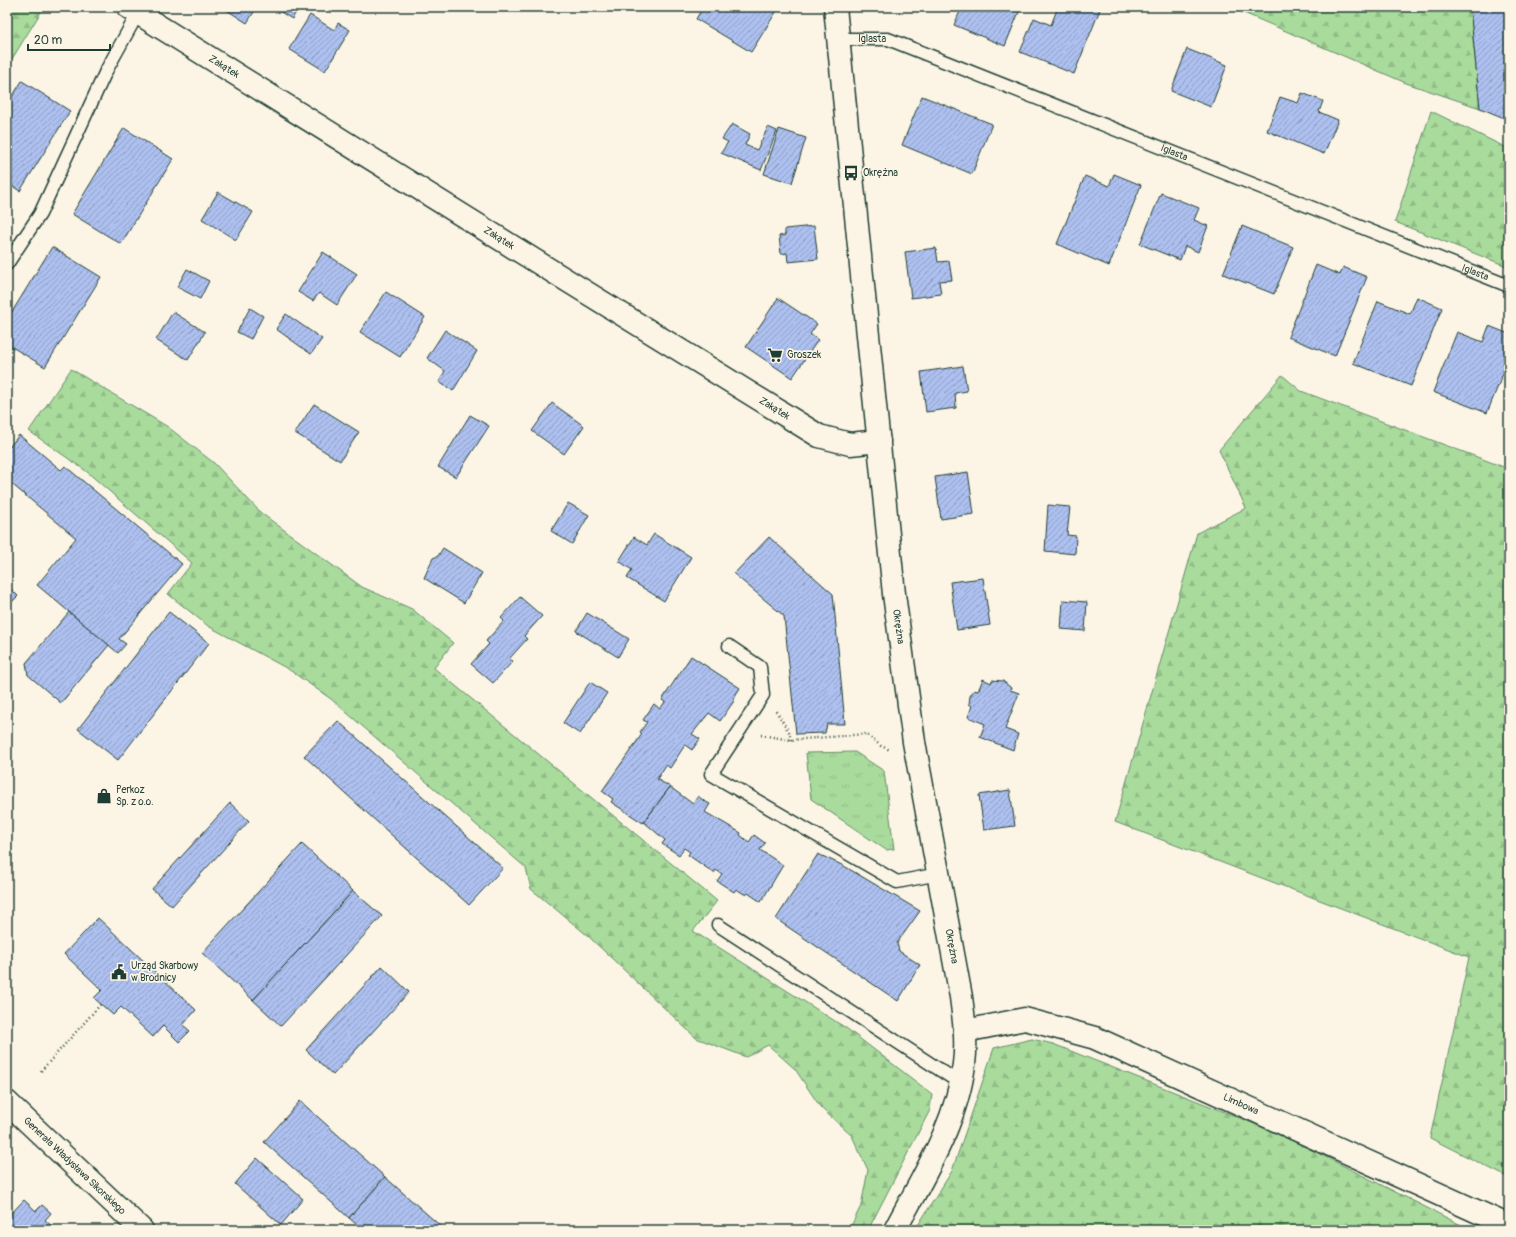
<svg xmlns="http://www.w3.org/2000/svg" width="1516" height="1237" viewBox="0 0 1516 1237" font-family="Pangolin,sans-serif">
  <defs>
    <pattern id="forest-firs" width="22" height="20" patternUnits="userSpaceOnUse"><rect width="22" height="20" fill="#a9db9c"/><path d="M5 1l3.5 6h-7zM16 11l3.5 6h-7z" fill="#91bd87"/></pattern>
    <pattern id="park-tufts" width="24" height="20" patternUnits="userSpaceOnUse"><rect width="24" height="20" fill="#a9db9c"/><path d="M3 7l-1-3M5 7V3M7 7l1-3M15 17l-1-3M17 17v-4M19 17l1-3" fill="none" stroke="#91bd87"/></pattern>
    <pattern id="building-hatch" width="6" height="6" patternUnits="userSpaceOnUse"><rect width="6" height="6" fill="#aec0ef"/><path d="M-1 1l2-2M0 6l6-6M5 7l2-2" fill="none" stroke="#8d9dc2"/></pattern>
  </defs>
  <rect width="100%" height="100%" fill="#fcf5e5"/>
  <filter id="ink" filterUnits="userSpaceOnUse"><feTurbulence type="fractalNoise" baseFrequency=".025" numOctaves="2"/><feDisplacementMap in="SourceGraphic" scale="8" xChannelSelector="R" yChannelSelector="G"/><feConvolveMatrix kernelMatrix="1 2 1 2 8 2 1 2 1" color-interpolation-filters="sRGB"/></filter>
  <g filter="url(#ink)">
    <g fill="url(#forest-firs)" stroke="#648c68">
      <polygon points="7,7 44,7 7,67"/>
      <polygon points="1230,7 1470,7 1480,108 1406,83"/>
      <polygon points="1431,111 1509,149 1509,267 1395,222"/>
      <polygon points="71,369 168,427 214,463 261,513 362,587 412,609 453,643 434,668 717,901 693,931 846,1028 932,1094 930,1110 868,1230 849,1230 861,1206 868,1170 852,1136 821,1108 795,1069 768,1045 746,1057 696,1038 587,935 531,889 526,868 331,699 288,669 208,626 168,594 192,563 86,471 29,431"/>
      <polygon points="1282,375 1301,391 1509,469 1509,1178 1430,1138 1469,957 1115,822 1197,533 1246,508 1219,450"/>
      <polygon points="1032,1039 1053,1044 1278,1133 1471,1230 915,1230 952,1171 994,1048"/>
    </g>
    <polygon fill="url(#park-tufts)" stroke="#648c68" points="855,752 884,771 894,849 886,850 811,799 806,753"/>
    <g fill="url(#building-hatch)" stroke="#1f3d34">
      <polygon points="222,7 257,7 247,23"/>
      <polygon points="281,7 299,7 292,19 279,11"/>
      <polygon points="703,7 768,7 776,12 751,52 696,19"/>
      <polygon points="962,7 1021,7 1005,46 954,25"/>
      <polygon points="1058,7 1101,7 1074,74 1020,52 1034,18 1051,25"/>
      <polygon points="1470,7 1509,7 1509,120 1480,108"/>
      <polygon points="310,15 334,30 338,23 350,30 325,71 289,49"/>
      <polygon points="1187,49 1227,65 1211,107 1171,91"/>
      <polygon points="22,81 70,111 20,191 7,183 7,105"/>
      <polygon points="1302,93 1323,101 1319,112 1338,120 1324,154 1267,131 1280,97 1298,103"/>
      <polygon points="922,96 992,124 972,174 902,145"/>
      <polygon points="732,124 750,134 745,145 757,150 768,127 777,131 761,170 721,153 728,142 722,139"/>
      <polygon points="124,128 173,159 121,244 72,214"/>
      <polygon points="779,129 806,138 792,183 764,174"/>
      <polygon points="1114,174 1141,185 1109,266 1057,244 1085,176 1109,186"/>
      <polygon points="218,192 253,212 236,240 202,219"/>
      <polygon points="1161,193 1199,208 1194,220 1208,226 1198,252 1185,246 1180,260 1140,244"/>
      <polygon points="814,226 818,259 788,262 787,253 781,254 779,236 785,235 785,229"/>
      <polygon points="1242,226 1293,247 1274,294 1223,274"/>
      <polygon points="52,247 101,277 45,367 7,344 7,320"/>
      <polygon points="936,248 938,262 949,261 952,280 939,281 941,294 911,298 905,252"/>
      <polygon points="323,252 357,274 337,305 319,293 313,301 298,292"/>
      <polygon points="1316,265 1340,275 1343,267 1367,277 1335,356 1288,337"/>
      <polygon points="187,269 209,281 200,299 177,287"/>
      <polygon points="386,292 425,317 400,357 360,332"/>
      <polygon points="1417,297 1442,308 1411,386 1353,363 1378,301 1410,314"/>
      <polygon points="778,298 817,324 810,334 818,340 792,378 746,347"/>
      <polygon points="250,308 263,316 251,339 237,332"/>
      <polygon points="173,312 205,332 188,360 156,340"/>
      <polygon points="286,314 322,339 311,354 276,329"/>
      <polygon points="1489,326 1509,334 1509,359 1487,413 1433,392 1457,332 1483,342"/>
      <polygon points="445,330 477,351 453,391 439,382 445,371 427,358"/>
      <polygon points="963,366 967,391 955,393 956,408 926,412 921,372"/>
      <polygon points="552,403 584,426 564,454 532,431"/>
      <polygon points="314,404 359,432 340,461 295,433"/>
      <polygon points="470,415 489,426 456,477 438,467"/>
      <polygon points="19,435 61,470 65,466 182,564 119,639 126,644 118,653 37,585 76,538 7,480 7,450"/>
      <polygon points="968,472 974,514 941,519 935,477"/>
      <polygon points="568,503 589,515 572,544 551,531"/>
      <polygon points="1048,505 1070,507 1067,535 1076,536 1075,554 1045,551"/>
      <polygon points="654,534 691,557 664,601 627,578 632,570 619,561 634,537 647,545"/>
      <polygon points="769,537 833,594 845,724 827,724 825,733 796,734 784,616 734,574"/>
      <polygon points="443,548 482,573 464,603 424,578 433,558 438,556"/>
      <polygon points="983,578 990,625 957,630 950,582"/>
      <polygon points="7,585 18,596 7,607"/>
      <polygon points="520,597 542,616 524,636 527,639 509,659 513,661 493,683 471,664 489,644 486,641 504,621 501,618"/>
      <polygon points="1063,600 1087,602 1085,631 1061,629"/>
      <polygon points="69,612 109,645 61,703 28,675 26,663"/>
      <polygon points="169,612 209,643 118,760 78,729"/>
      <polygon points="587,613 629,639 618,657 576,631"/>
      <polygon points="691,656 740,688 733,699 734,701 720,721 709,713 692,734 700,739 692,750 685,745 670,768 666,765 657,779 670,787 643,823 611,802 613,799 602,791 642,734 640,732 647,722 643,720 654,704 660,709 665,702 662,700"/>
      <polygon points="983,679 991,683 992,680 1003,681 1011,688 1010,690 1019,693 1005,729 1018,734 1013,750 980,737 985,724 968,717 972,706 969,704 970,696 974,690 978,691"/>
      <polygon points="590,682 607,693 580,734 563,723"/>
      <polygon points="338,721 503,868 469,905 304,756"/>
      <polygon points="670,787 693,804 698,796 704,801 710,804 705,812 741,833 740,835 749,842 754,835 765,843 760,850 783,865 761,902 748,893 746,895 736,889 734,892 717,881 722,874 716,870 714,873 688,855 690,852 684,848 679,855 662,844 665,840 644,822"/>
      <polygon points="1010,790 1015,826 984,830 979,795"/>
      <polygon points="230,803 249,821 172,906 152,889"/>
      <polygon points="302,844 353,891 253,1000 202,953"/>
      <polygon points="818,854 844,866 920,911 897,943 899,951 920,965 898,1001 776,919"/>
      <polygon points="353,891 382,916 281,1026 253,1000"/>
      <polygon points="98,918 196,1010 183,1025 190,1031 179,1042 163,1026 153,1037 121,1007 113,1015 94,998 102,990 64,954"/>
      <polygon points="382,966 409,992 333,1075 306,1050"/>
      <polygon points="300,1101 385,1177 349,1218 264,1142"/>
      <polygon points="257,1158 303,1199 281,1225 235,1184"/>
      <polygon points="385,1177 445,1230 363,1230 349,1218"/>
      <polygon points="24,1200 36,1211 42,1205 51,1213 45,1220 56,1230 7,1230 7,1218"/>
    </g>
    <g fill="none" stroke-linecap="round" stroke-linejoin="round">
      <g stroke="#1f3d34" stroke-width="15">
        <g id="lane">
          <path id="s1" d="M 836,39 L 888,39 L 1509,286"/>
          <polyline points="7,264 40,214 106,71 138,13"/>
          <polyline points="729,646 760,667 763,695 711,774 897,882 939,874"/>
          <polyline points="718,925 960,1083"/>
        </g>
      </g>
      <g stroke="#1f3d34" stroke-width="25">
        <g id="street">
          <path id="s2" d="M 128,7 L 542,265 L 819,436 L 850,444 L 879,441"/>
          <path id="s3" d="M 835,7 L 894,594 L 914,742 L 961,997 C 964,1020 967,1042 964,1064 C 957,1124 922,1178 895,1230"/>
          <path id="s4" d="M 965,1031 L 1025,1019 L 1095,1038 L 1509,1226"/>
        </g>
      </g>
      <g stroke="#1f3d34" stroke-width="25">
        <g id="primary">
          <path id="s5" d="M 7,1102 L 142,1230"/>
        </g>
      </g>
      <g stroke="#1f3d34" stroke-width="2.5" stroke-dasharray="1 3" stroke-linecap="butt">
        <polyline points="776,711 789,732 791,740"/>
        <polyline points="761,735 791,740 866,734 881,746 890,750"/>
        <polyline points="41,1071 101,1004"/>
      </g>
      <use href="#lane" stroke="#fcf5e5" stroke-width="12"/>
      <use href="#street" stroke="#fcf5e5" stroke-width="22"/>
      <use href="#primary" stroke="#fcf5e5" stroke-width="22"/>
    </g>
  </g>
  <defs>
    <g id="bus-bare" transform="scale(1.2)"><path d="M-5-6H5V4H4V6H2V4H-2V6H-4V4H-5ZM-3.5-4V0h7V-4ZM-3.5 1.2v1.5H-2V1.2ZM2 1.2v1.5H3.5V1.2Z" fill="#1f3d34" stroke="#fcf5e5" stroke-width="2.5" paint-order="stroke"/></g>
    <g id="supermarket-bare" transform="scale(1.2)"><path d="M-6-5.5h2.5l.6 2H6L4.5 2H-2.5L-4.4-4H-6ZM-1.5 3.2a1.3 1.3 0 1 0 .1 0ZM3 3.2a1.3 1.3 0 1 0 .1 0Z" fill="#1f3d34" stroke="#fcf5e5" stroke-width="2.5" paint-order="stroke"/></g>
    <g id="shop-bare" transform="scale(1.2)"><path d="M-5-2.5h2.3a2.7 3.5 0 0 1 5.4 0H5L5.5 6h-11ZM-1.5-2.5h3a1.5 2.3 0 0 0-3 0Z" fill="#1f3d34" stroke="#fcf5e5" stroke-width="2.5" paint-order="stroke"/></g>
    <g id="civic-bare" transform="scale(1.2)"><path d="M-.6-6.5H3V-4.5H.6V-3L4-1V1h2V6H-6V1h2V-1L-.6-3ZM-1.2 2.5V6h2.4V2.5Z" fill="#1f3d34" stroke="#fcf5e5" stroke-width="2.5" paint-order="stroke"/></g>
  </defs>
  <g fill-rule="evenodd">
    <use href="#bus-bare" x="851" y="173"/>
    <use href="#supermarket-bare" x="775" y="355"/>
    <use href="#shop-bare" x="104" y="796"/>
    <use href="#civic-bare" x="119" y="972"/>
  </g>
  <g text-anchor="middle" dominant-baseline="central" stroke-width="3.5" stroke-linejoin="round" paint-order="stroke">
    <g font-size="10" fill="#1f3d34" stroke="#fcf5e5">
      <text stroke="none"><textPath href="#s1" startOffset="36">Iglasta</textPath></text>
      <text stroke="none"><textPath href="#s2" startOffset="113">Zakątek</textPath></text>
      <text stroke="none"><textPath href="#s1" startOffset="360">Iglasta</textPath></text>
      <text stroke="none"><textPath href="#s2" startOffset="437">Zakątek</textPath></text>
      <text stroke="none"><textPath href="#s1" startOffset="684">Iglasta</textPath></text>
      <text stroke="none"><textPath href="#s2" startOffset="761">Zakątek</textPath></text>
      <text stroke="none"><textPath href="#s3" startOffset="623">Okrężna</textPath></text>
      <text stroke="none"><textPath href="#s3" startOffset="947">Okrężna</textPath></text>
      <text stroke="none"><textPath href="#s4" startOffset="294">Limbowa</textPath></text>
      <text stroke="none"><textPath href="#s5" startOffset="93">Generała Władysława Sikorskiego</textPath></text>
    </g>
    <g font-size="10" fill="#1f3d34" stroke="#fcf5e5" text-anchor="start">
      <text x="863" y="173">Okrężna</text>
      <text x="787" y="355">Groszek</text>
      <text x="116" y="790">Perkoz<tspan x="116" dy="12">Sp. z o.o.</tspan></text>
      <text x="131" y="966">Urząd Skarbowy<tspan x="131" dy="12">w Brodnicy</tspan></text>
    </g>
  </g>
  <rect width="1516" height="1237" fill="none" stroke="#fcf5e5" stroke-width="24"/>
  <rect x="12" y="12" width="1492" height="1213" fill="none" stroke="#1f3d34" stroke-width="1.5" filter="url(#ink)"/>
  <path d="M28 44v6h82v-6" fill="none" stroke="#1f3d34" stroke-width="2"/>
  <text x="34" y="44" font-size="12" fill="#1f3d34" stroke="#fcf5e5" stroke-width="3" paint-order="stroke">20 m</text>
</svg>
